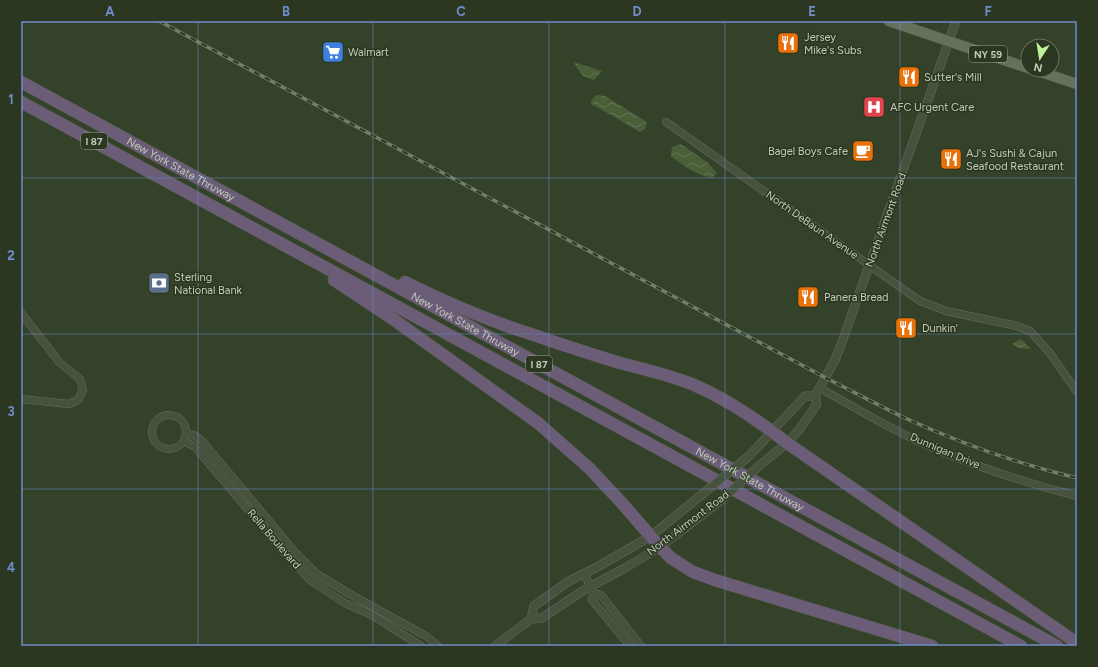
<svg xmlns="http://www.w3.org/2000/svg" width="1098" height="667" viewBox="0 0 1098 667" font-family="Figtree,sans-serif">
  <defs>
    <pattern id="water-waves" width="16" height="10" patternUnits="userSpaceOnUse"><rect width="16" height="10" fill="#4a5f38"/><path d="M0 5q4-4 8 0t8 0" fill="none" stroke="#627553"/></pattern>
  </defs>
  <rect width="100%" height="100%" fill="#35422a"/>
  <g fill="url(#water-waves)">
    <polygon points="573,62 602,71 594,80 583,76"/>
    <polygon points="596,95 605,96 647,122 645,129 640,132 590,103"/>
    <path d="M 681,144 L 708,163 L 717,173 L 712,178 C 697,175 683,166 671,156 L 672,147 Z"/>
    <polygon points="1021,339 1031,349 1019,348 1012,344"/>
  </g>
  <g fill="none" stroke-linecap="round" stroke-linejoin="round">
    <g stroke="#656f5c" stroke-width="8">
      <g id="minor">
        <polyline points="666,122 920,301 946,311 1017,326 1030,331 1049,352 1077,392"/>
        <polyline points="21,313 60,363 80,379 83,390 78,400 69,404 21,399"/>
        <path d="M 820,388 C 859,410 897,433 938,450 C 983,469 1030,484 1077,496"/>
        <circle cx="169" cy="432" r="17"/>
        <polyline points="187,434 194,435 202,441 294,551 317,574 348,593 426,636 438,646"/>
        <polyline points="184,441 195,447 284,552 311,581 345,603 372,615 421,646"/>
        <polyline points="584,573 593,593 592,600 630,646"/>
        <polyline points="593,593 601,595 641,646"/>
      </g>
    </g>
    <g stroke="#656f5c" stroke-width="9">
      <g id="tertiary">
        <polyline points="749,456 805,396 815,396"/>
        <polyline points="759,466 787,443 799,430 817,404 815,396 835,360 842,342 956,21"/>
        <polyline points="531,619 534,606 569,581 599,566 651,536 705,492"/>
        <polyline points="495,646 531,619 542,618 584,590 625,568 660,547 719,502"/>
      </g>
    </g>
    <g stroke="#535e4a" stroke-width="11">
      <g id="primary">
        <polyline points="889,21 1028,68"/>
        <polyline points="1035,70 1077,84"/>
      </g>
    </g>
    <g stroke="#525c48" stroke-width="13">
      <g id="motorway">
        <path id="s1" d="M 21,82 L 1057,646"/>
        <polyline points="21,102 1021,646"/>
        <polyline points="334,280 393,319 538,423 589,468 621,502 660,547 671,558 693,572 718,581 932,646"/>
        <path d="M 405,282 C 447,303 489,321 534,335 C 562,345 591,354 620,363 C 644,369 669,375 692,384 C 727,399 758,420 787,443 L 1077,643"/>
      </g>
    </g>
    <use href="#minor" stroke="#47523e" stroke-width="7"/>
    <use href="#tertiary" stroke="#47523e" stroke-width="8"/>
    <use href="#primary" stroke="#66715c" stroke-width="10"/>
    <use href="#motorway" stroke="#6b5c77" stroke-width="12"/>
    <g stroke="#727f67" stroke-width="3.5">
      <path id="rail" d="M 159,21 L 826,378 C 852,391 878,405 905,418 C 960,443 1018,464 1077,478"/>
    </g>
    <use href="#rail" stroke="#2c3722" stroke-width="2" stroke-dasharray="6" stroke-linecap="butt"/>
    <g stroke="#656f5c" stroke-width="9" stroke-linecap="butt">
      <g id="tertiary-bridge">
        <polyline points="705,492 749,456"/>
        <polyline points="719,502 759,466"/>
      </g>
    </g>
    <use href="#tertiary-bridge" stroke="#47523e" stroke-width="8"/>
  </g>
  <path fill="none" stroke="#708cca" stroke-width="1" stroke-opacity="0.55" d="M 198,21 L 198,646M 373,21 L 373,646M 549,21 L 549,646M 725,21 L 725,646M 900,21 L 900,646M 21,178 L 1077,178M 21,334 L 1077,334M 21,489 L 1077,489"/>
  <defs>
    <g id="restaurant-square" transform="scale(1.15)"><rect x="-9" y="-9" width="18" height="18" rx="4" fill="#e8710a" stroke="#2c3722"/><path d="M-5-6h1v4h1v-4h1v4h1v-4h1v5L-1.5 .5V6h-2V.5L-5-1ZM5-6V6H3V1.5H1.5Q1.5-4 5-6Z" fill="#fff"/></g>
    <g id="supermarket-square" transform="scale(1.15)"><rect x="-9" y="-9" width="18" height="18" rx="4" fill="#3f7fe0" stroke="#2c3722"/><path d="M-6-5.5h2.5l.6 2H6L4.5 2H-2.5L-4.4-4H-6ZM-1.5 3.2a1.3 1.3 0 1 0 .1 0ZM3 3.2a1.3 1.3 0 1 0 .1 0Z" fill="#fff"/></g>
    <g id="hospital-square" transform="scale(1.15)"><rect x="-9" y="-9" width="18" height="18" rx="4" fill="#e0444e" stroke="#2c3722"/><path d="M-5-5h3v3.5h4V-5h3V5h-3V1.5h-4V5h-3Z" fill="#fff"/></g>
    <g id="cafe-square" transform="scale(1.15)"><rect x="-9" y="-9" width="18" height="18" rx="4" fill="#e8710a" stroke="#2c3722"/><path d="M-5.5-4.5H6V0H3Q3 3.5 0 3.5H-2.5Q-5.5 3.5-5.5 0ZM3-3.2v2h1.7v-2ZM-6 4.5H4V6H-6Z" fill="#fff"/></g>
    <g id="bank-square" transform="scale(1.15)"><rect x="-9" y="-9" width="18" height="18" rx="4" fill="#5c6f8a" stroke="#2c3722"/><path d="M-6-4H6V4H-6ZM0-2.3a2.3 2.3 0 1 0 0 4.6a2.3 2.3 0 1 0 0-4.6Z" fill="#fff"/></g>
  </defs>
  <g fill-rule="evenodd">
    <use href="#restaurant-square" x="788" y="43"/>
    <use href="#supermarket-square" x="333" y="52"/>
    <use href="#restaurant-square" x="909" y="77"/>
    <use href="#hospital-square" x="874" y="107"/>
    <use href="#cafe-square" x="863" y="151"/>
    <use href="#restaurant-square" x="951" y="159"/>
    <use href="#bank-square" x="159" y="283"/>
    <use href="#restaurant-square" x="808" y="297"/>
    <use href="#restaurant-square" x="906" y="328"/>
  </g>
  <g text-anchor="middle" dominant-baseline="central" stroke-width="3" stroke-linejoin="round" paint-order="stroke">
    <g fill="#2c3722" stroke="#959f8d" stroke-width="1">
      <rect x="969" y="46" width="38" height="16" rx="3"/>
      <rect x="81" y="133" width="26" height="16" rx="3"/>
      <rect x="526" y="356" width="26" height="16" rx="3"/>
    </g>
    <g font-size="10" font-weight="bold" fill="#c2cbbb">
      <text x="988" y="54">NY 59</text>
      <text x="94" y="141">I 87</text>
      <text x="539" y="364">I 87</text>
    </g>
    <g font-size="11" fill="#c2cbbb" stroke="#2c3722" text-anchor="start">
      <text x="804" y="37">Jersey<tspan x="804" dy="13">Mike's Subs</tspan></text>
      <text x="348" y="52">Walmart</text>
      <text x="924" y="77">Sutter's Mill</text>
      <text x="890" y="107">AFC Urgent Care</text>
      <text x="848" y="151" text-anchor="end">Bagel Boys Cafe</text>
      <text x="966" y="153">AJ's Sushi &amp; Cajun<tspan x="966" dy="13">Seafood Restaurant</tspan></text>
      <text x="174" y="277">Sterling<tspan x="174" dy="13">National Bank</tspan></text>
      <text x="824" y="297">Panera Bread</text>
      <text x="922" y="328">Dunkin'</text>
    </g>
    <g font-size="11" fill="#c2cbbb" stroke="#2c3722">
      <text stroke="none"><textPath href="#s1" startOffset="182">New York State Thruway</textPath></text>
      <text transform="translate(886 220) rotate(-70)">North Airmont Road</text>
      <text transform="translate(812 225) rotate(35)">North DeBaun Avenue</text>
      <text stroke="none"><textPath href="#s1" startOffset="506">New York State Thruway</textPath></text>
      <text transform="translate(945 451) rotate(23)">Dunnigan Drive</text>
      <text stroke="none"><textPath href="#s1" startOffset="830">New York State Thruway</textPath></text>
      <text transform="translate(688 523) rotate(-37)">North Airmont Road</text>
      <text transform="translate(274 539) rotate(49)">Rella Boulevard</text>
    </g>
  </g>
  <rect width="1098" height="667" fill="none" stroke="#2c3722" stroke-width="44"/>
  <g transform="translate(1040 58) rotate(192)"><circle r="19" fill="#2c3722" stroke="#68725f"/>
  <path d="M0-3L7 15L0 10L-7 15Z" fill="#c0f19b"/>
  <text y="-6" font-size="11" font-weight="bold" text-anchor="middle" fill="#c2cbbb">N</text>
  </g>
  <rect x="22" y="22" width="1054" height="623" fill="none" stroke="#708cca" stroke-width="1.5"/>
  <g font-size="13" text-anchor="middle" font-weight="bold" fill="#708cca">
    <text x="110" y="16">A</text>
    <text x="286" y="16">B</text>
    <text x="461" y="16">C</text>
    <text x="637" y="16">D</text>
    <text x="812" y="16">E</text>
    <text x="988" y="16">F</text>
    <text x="11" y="104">1</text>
    <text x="11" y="260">2</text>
    <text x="11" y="416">3</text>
    <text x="11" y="572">4</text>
  </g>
</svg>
